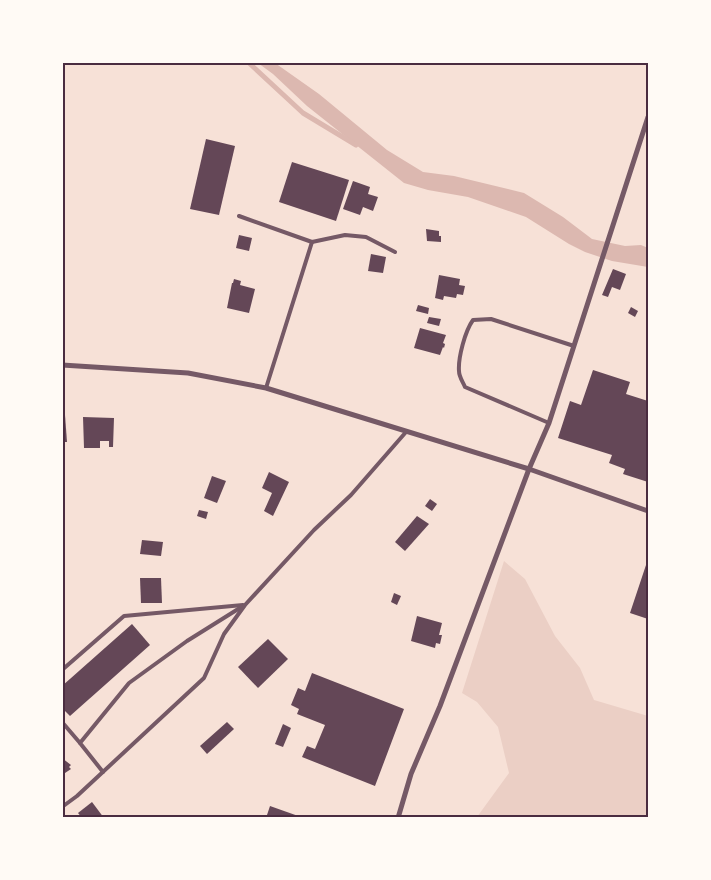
<svg xmlns="http://www.w3.org/2000/svg" width="711" height="880" viewBox="0 0 711 880" font-family="'Asap Condensed',sans-serif">
  <rect width="100%" height="100%" fill="#f7e1d7"/>
  <polygon fill="#ebcfc5" points="504,561 525,579 555,636 580,668 594,700 648,716 648,817 477,817 509,773 498,727 477,702 462,693"/>
  <polygon fill="#dcb8b0" points="258,63 275,63 319,94 387,150 423,172 454,176 524,193 563,217 592,239 625,246 641,245 648,248 648,267 612,261 585,252 569,244 526,217 468,197 428,190 404,183 307,106 273,74"/>
  <g fill="none" stroke-linecap="round" stroke-linejoin="round">
    <polyline stroke="#dcb8b0" stroke-width="5" points="248,62 303,113 356,145"/>
  </g>
  <g fill="#644757">
    <polygon points="206,139 235,146 219,215 190,209"/>
    <polygon points="292,162 349,180 336,221 279,202"/>
    <polygon points="353,181 370,187 368,194 378,197 373,211 363,207 360,215 343,209"/>
    <polygon points="426,229 439,231 439,236 441,236 441,242 427,241"/>
    <polygon points="239,235 252,238 249,251 236,248"/>
    <polygon points="371,254 386,257 383,273 368,271"/>
    <polygon points="613,269 626,274 620,290 612,287 608,297 602,295"/>
    <polygon points="439,275 460,279 459,285 465,286 463,295 457,294 456,298 444,296 443,300 435,298"/>
    <polygon points="234,279 241,281 240,285 255,289 249,313 227,308 232,283 233,283"/>
    <polygon points="418,305 429,308 428,314 416,311"/>
    <polygon points="631,307 638,311 635,317 628,313"/>
    <polygon points="429,317 441,319 439,326 427,323"/>
    <polygon points="420,328 446,335 443,343 445,344 444,348 443,347 440,355 414,348"/>
    <polygon points="593,370 630,382 626,394 648,401 648,482 623,474 625,469 609,463 612,455 558,438 570,401 581,405"/>
    <polygon points="62,415 65,415 67,442 62,442"/>
    <polygon points="83,417 114,418 113,447 109,447 109,441 100,441 100,448 84,448"/>
    <polygon points="269,472 289,482 273,516 264,511 272,493 262,488"/>
    <polygon points="212,476 226,481 217,503 204,498"/>
    <polygon points="430,499 437,504 432,511 425,506"/>
    <polygon points="199,510 208,512 206,519 197,516"/>
    <polygon points="417,516 429,524 405,551 395,542"/>
    <polygon points="142,540 163,542 161,556 140,554"/>
    <polygon points="648,559 648,619 630,613"/>
    <polygon points="140,578 161,578 162,603 141,603"/>
    <polygon points="394,593 401,596 397,605 391,602"/>
    <polygon points="417,616 442,623 439,635 442,635 440,644 436,643 435,648 411,641"/>
    <polygon points="132,624 150,645 70,716 62,708 62,686"/>
    <polygon points="268,639 288,659 258,688 238,667"/>
    <polygon points="312,673 404,709 375,786 302,757 307,746 315,749 325,725 297,714 299,709 291,705 298,688 305,691"/>
    <polygon points="227,722 234,729 207,754 200,746"/>
    <polygon points="283,724 291,728 283,747 275,744"/>
    <polygon points="62,758 71,765 69,767 71,769 62,775"/>
    <polygon points="92,802 104,818 82,818 78,813"/>
    <polygon points="270,806 301,817 301,818 266,818"/>
  </g>
  <g fill="none" stroke-linecap="round" stroke-linejoin="round">
    <g stroke="#755966" stroke-width="4">
      <polyline points="239,216 312,242 345,235 366,237 395,252"/>
      <polyline points="266,388 312,242"/>
      <path d="M 549,423 L 465,387 C 463,382 459,377 459,371 C 458,358 465,331 473,320 L 491,319 L 574,346"/>
      <polyline points="62,670 124,616 243,605"/>
      <polyline points="62,722 80,743"/>
      <polyline points="103,772 80,743 129,683 187,641 243,606"/>
      <polyline points="62,807 77,796 204,678 224,634 245,605 314,530 351,495 406,432"/>
    </g>
    <g stroke="#755966" stroke-width="5">
      <polyline points="62,365 188,373 266,388 529,469 648,511"/>
      <polyline points="398,818 411,774 440,706 529,469 549,423 648,117"/>
    </g>
  </g>
  <rect width="711" height="880" fill="none" stroke="#fffaf5" stroke-width="128"/>
  <rect x="64" y="64" width="583" height="752" fill="none" stroke="#4a2c40" stroke-width="2"/>
</svg>
